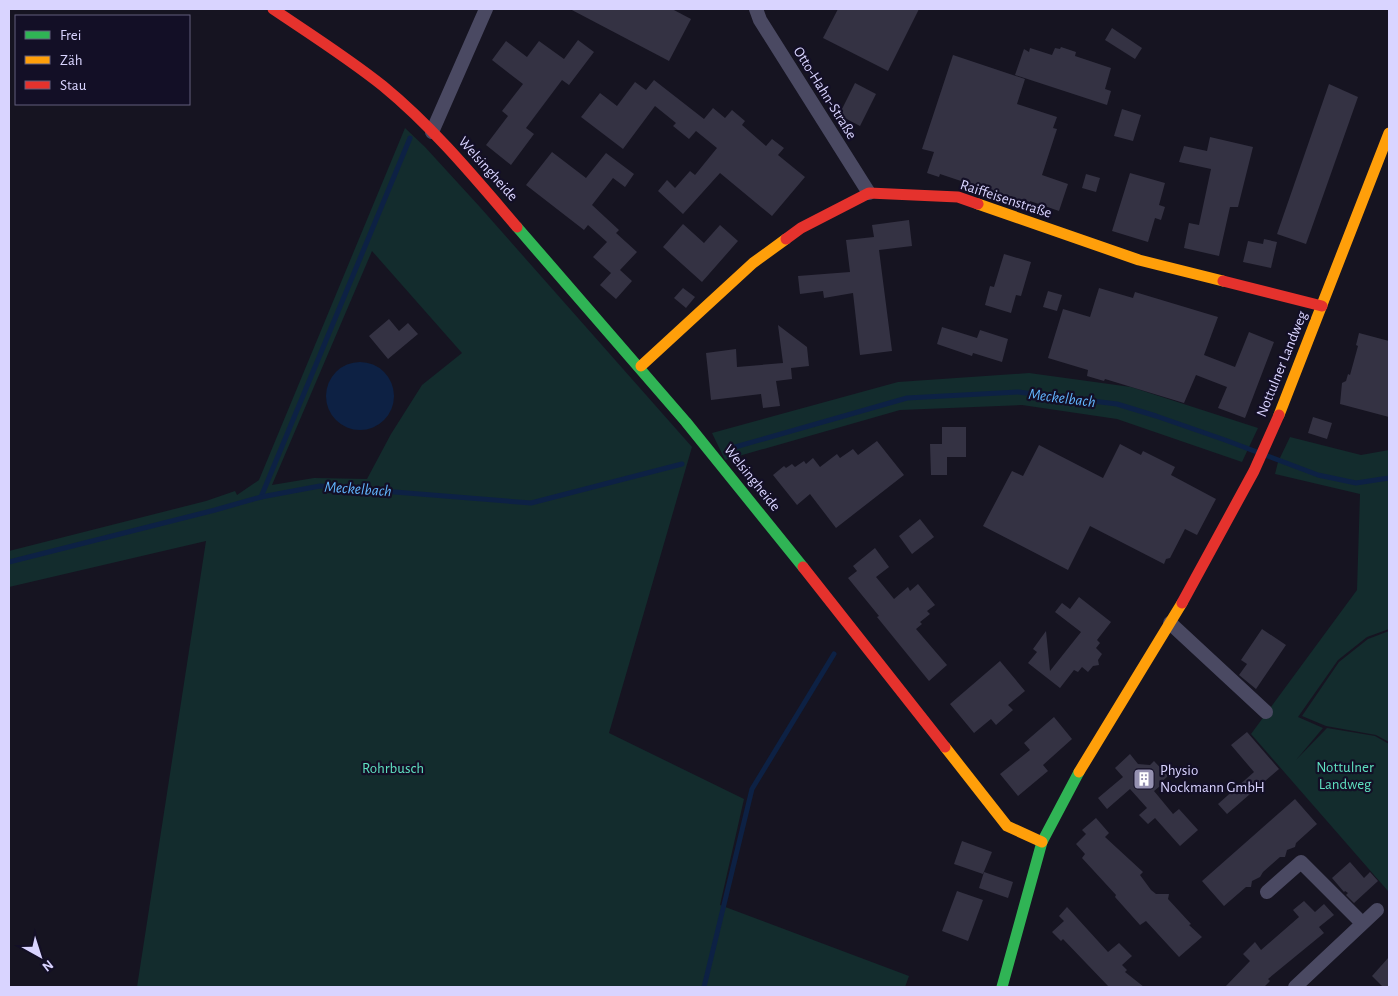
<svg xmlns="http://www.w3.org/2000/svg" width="1398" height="996" viewBox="0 0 1398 996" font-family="'Alegreya Sans',sans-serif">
  <rect width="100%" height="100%" fill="#161421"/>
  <g fill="#132c2d" fill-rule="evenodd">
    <path d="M 405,128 L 425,147 L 479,206 L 692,447 L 609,733 L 744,799 L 720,905 L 909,976 L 905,987 L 137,987 L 206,541 L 9,587 L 9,551 L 206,501 L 235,491 L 237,495 L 259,480 ZM 372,251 L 462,353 L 422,385 L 391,434 L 367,479 L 314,478 L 272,485 Z"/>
    <polygon points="1029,373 1131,387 1258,428 1242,462 1117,419 1022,405 900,410 725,460 712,433 898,382"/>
    <polygon points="1290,437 1361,455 1389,450 1389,629 1367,637 1338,660 1298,717 1323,728 1296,760 1327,728 1375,736 1389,744 1388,891 1251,734 1357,590 1360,494 1275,474 1278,462"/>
    <polygon points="1389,631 1389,742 1376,735 1326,726 1302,716 1339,662 1368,639"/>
  </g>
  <circle fill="#0d2144" cx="360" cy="396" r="34"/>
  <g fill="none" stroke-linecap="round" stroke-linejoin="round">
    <g stroke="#0d2144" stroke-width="5">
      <polyline points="728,449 907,398 1018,392 1117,404 1156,416 1225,440 1318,475 1356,483 1389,478"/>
      <polyline points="261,497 410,138"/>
      <polyline points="9,562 215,510 261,497 320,486 531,503 682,464"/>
      <polyline points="704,987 752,789 834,654"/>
    </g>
  </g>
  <g fill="#343243">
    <polygon points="570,9 672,9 691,19 669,61"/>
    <polygon points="838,9 919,9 888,71 823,38"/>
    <polygon points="1112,28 1142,48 1135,59 1105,40"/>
    <polygon points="578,40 594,52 569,85 562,80 526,128 534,134 511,165 486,145 508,116 502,111 523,84 492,60 506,41 527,57 539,41 564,59"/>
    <polygon points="1061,47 1076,52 1075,56 1111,68 1105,89 1111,91 1107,105 1015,75 1024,49 1029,52 1030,48 1052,55 1055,48 1060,49"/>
    <polygon points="953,55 1025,79 1017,104 1057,117 1053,128 1057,129 1042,175 1068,184 1059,211 1030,201 1030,204 940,174 939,177 927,173 934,152 922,149"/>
    <polygon points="654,80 704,119 713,108 725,118 732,110 745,121 742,125 766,146 772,139 784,148 778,155 805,177 772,216 720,173 683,214 658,191 667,180 675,188 690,171 695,175 717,148 696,131 689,139 673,126 676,123 655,106 623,149 581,117 600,93 617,106 635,82 646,90"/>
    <polygon points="855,83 876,94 860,126 839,115"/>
    <polygon points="1329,84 1358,97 1306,244 1277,234"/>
    <polygon points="1122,109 1141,115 1133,141 1114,136"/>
    <polygon points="1210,137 1253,147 1238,207 1230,207 1219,256 1184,248 1189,223 1199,225 1211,169 1179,162 1184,146 1207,151"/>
    <polygon points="552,152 586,178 606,153 634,174 625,187 613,178 592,205 619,230 616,233 637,252 620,270 632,281 616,299 600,285 611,273 593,257 607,242 588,225 584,230 526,185"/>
    <polygon points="1130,173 1165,183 1159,205 1165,207 1161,220 1155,218 1148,242 1112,231"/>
    <polygon points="1086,174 1100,178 1096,192 1082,188"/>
    <polygon points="909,220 912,246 879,250 892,351 860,355 853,293 824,298 823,291 800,294 798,276 850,272 846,240 874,237 872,225"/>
    <polygon points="683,224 704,243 720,225 738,241 702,282 663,247"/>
    <polygon points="1264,239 1277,242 1271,268 1243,262 1248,241 1263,244"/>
    <polygon points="1004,254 1031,262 1021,296 1016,295 1011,313 985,305 990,286 994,287"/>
    <polygon points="683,288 695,297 686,308 674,298"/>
    <polygon points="1099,288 1133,298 1135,292 1218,317 1204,355 1235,367 1249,332 1274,342 1245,418 1218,408 1227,387 1196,375 1184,403 1105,379 1104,381 1087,376 1088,370 1048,358 1063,309 1090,317"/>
    <polygon points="1048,291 1062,295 1057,311 1043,307"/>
    <polygon points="389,319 399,331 408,323 418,334 388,359 369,336"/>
    <polygon points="778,325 807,347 809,366 791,368 792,379 776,381 780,406 763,408 761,394 711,400 706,353 736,349 737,367 783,363"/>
    <polygon points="942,327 977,338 980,330 1008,339 1002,362 973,353 972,356 937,344"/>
    <polygon points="1359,333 1389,341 1389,417 1340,404 1342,383 1346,381 1348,374 1350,375 1358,346 1356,345"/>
    <polygon points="1313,417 1332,423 1327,439 1308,433"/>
    <polygon points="942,427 966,427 966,457 947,457 947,475 931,475 930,444 942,444"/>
    <polygon points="877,441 904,475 836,528 810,494 797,505 773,475 784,466 786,468 792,464 795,467 804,461 806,464 813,458 820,467 837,454 840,458 853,449 858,455"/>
    <polygon points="1120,444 1141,455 1143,451 1175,467 1171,475 1216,499 1197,535 1185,529 1170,558 1166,559 1164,564 1090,526 1068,570 983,526 1012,471 1023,476 1039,445 1103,478"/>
    <polygon points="920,519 934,537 912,554 899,536"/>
    <polygon points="875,548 889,567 876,577 894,599 908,587 910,591 918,584 935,605 927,611 930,614 920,622 922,624 916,629 947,665 929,681 877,617 879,616 848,578 857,571 853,566"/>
    <polygon points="1079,597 1111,622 1097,640 1100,643 1096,648 1102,654 1098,660 1099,665 1093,666 1088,672 1082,667 1078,672 1074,670 1060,688 1028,663 1037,652 1033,649 1046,631 1050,671 1081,632 1055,612 1062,603 1070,609"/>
    <polygon points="1262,629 1286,645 1256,689 1239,675 1247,664 1241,660"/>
    <polygon points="1000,661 1025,691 1008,705 1013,710 996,725 991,719 974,733 950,704"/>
    <polygon points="1054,717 1072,739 1043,765 1048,771 1018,796 1000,774 1030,750 1024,743"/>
    <polygon points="1247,732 1279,769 1227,814 1218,804 1254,772 1231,745"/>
    <polygon points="1130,754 1138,764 1150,765 1154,761 1168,776 1159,784 1160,786 1154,791 1173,814 1179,809 1198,830 1180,846 1155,818 1148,824 1139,815 1147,808 1130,789 1107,809 1098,798 1123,777 1115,768"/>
    <polygon points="1295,799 1317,824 1296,843 1295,847 1287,850 1285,857 1280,857 1263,872 1260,877 1252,881 1251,887 1246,887 1224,906 1202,881"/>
    <polygon points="1096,818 1109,833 1105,837 1143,872 1140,875 1151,890 1156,894 1169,894 1168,899 1191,924 1189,925 1202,937 1179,957 1146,921 1140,925 1115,897 1116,895 1082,858 1085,854 1076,844 1086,834 1082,830"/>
    <polygon points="962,841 992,852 983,874 954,864"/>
    <polygon points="1350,862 1364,878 1370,872 1378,881 1354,903 1346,895 1348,893 1345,891 1344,892 1332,878"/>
    <polygon points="984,872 1013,882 1008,898 979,888"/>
    <polygon points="957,891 983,900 968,941 942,931"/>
    <polygon points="1304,901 1315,912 1324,904 1334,915 1319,927 1324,933 1268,979 1270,981 1264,987 1225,987 1250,961 1243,954 1255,942 1261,950 1299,917 1293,910"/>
    <polygon points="1067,907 1108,952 1119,943 1132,956 1122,965 1127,970 1125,972 1144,987 1109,987 1063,939 1061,941 1052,932 1064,921 1059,916"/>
    <polygon points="1389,957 1389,987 1383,987 1372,976"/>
  </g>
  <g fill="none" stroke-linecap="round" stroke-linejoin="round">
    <g stroke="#4a4962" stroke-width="14">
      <polyline points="756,9 760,20 869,193"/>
      <polyline points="432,132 486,9"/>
      <polyline points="1170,623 1266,712"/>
      <polyline points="1267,892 1301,862 1362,923"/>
      <polyline points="1295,987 1377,910"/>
    </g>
    <g stroke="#30b455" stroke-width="11">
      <polyline points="517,227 686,422 803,567"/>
      <polyline points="1002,987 1042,842 1079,772"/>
    </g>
    <g stroke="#ff9f0a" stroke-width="11">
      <polyline points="978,204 1139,260 1223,281"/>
      <polyline points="641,366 753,263 786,239"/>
      <polyline points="1279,415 1389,133"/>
      <polyline points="945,747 1007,826 1042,842"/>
      <polyline points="1079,772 1182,603"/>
    </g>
    <g stroke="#e5322d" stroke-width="11">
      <path d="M 273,9 C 310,34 348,58 383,86 C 433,127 475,178 517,227"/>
      <polyline points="786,239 801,228 869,193 958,197 978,204"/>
      <polyline points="1223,281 1322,306"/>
      <polyline points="803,567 945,747"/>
      <polyline points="1182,603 1254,471 1279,415"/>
    </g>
  </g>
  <defs>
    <g id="building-square" transform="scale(1.125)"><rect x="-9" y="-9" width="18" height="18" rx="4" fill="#9591b1" stroke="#130f26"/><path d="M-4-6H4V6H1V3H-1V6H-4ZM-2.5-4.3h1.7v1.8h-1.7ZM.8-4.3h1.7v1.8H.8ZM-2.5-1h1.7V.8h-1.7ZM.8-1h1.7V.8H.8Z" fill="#fff"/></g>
  </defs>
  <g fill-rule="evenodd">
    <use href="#building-square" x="1144" y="779"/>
  </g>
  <g text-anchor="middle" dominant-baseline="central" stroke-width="4.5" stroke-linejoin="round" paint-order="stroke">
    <g font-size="15" fill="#d9d4ff" stroke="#130f26">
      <text transform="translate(825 93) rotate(58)">Otto-Hahn-Straße</text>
      <text transform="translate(488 169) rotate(48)">Welsingheide</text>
      <text transform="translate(1006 199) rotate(18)">Raiffeisenstraße</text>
      <text transform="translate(1282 364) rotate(-68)">Nottulner Landweg</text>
      <text transform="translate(752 478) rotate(51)">Welsingheide</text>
    </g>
    <g font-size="15" fill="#5fe0c0" stroke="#130f26">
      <text x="1345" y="767">Nottulner<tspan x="1345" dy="17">Landweg</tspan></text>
      <text x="393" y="768">Rohrbusch</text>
    </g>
    <g font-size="15" fill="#d9d4ff" stroke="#130f26" text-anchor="start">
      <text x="1160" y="770">Physio<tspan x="1160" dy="17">Nockmann GmbH</tspan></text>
    </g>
    <g font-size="16" font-style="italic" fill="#62b6ff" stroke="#130f26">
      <text transform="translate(1062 398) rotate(7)">Meckelbach</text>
      <text transform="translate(358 489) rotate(4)">Meckelbach</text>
    </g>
  </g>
  <rect width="1398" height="996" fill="none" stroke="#d9d4ff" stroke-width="20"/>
  <rect x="15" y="15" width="175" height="90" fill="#130f26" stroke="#625e7d"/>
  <rect x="25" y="31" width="25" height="8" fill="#30b455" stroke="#625e7d"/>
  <text x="60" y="40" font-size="15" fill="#d9d4ff">Frei</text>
  <rect x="25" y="56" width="25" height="8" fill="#ff9f0a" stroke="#625e7d"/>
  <text x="60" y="65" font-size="15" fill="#d9d4ff">Zäh</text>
  <rect x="25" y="81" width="25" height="8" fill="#e5322d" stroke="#625e7d"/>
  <text x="60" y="90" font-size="15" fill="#d9d4ff">Stau</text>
  <g transform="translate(40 956) rotate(141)" stroke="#130f26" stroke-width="4" paint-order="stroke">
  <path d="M0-4L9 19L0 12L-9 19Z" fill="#d9d4ff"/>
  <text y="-8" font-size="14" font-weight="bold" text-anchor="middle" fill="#d9d4ff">N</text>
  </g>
</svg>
